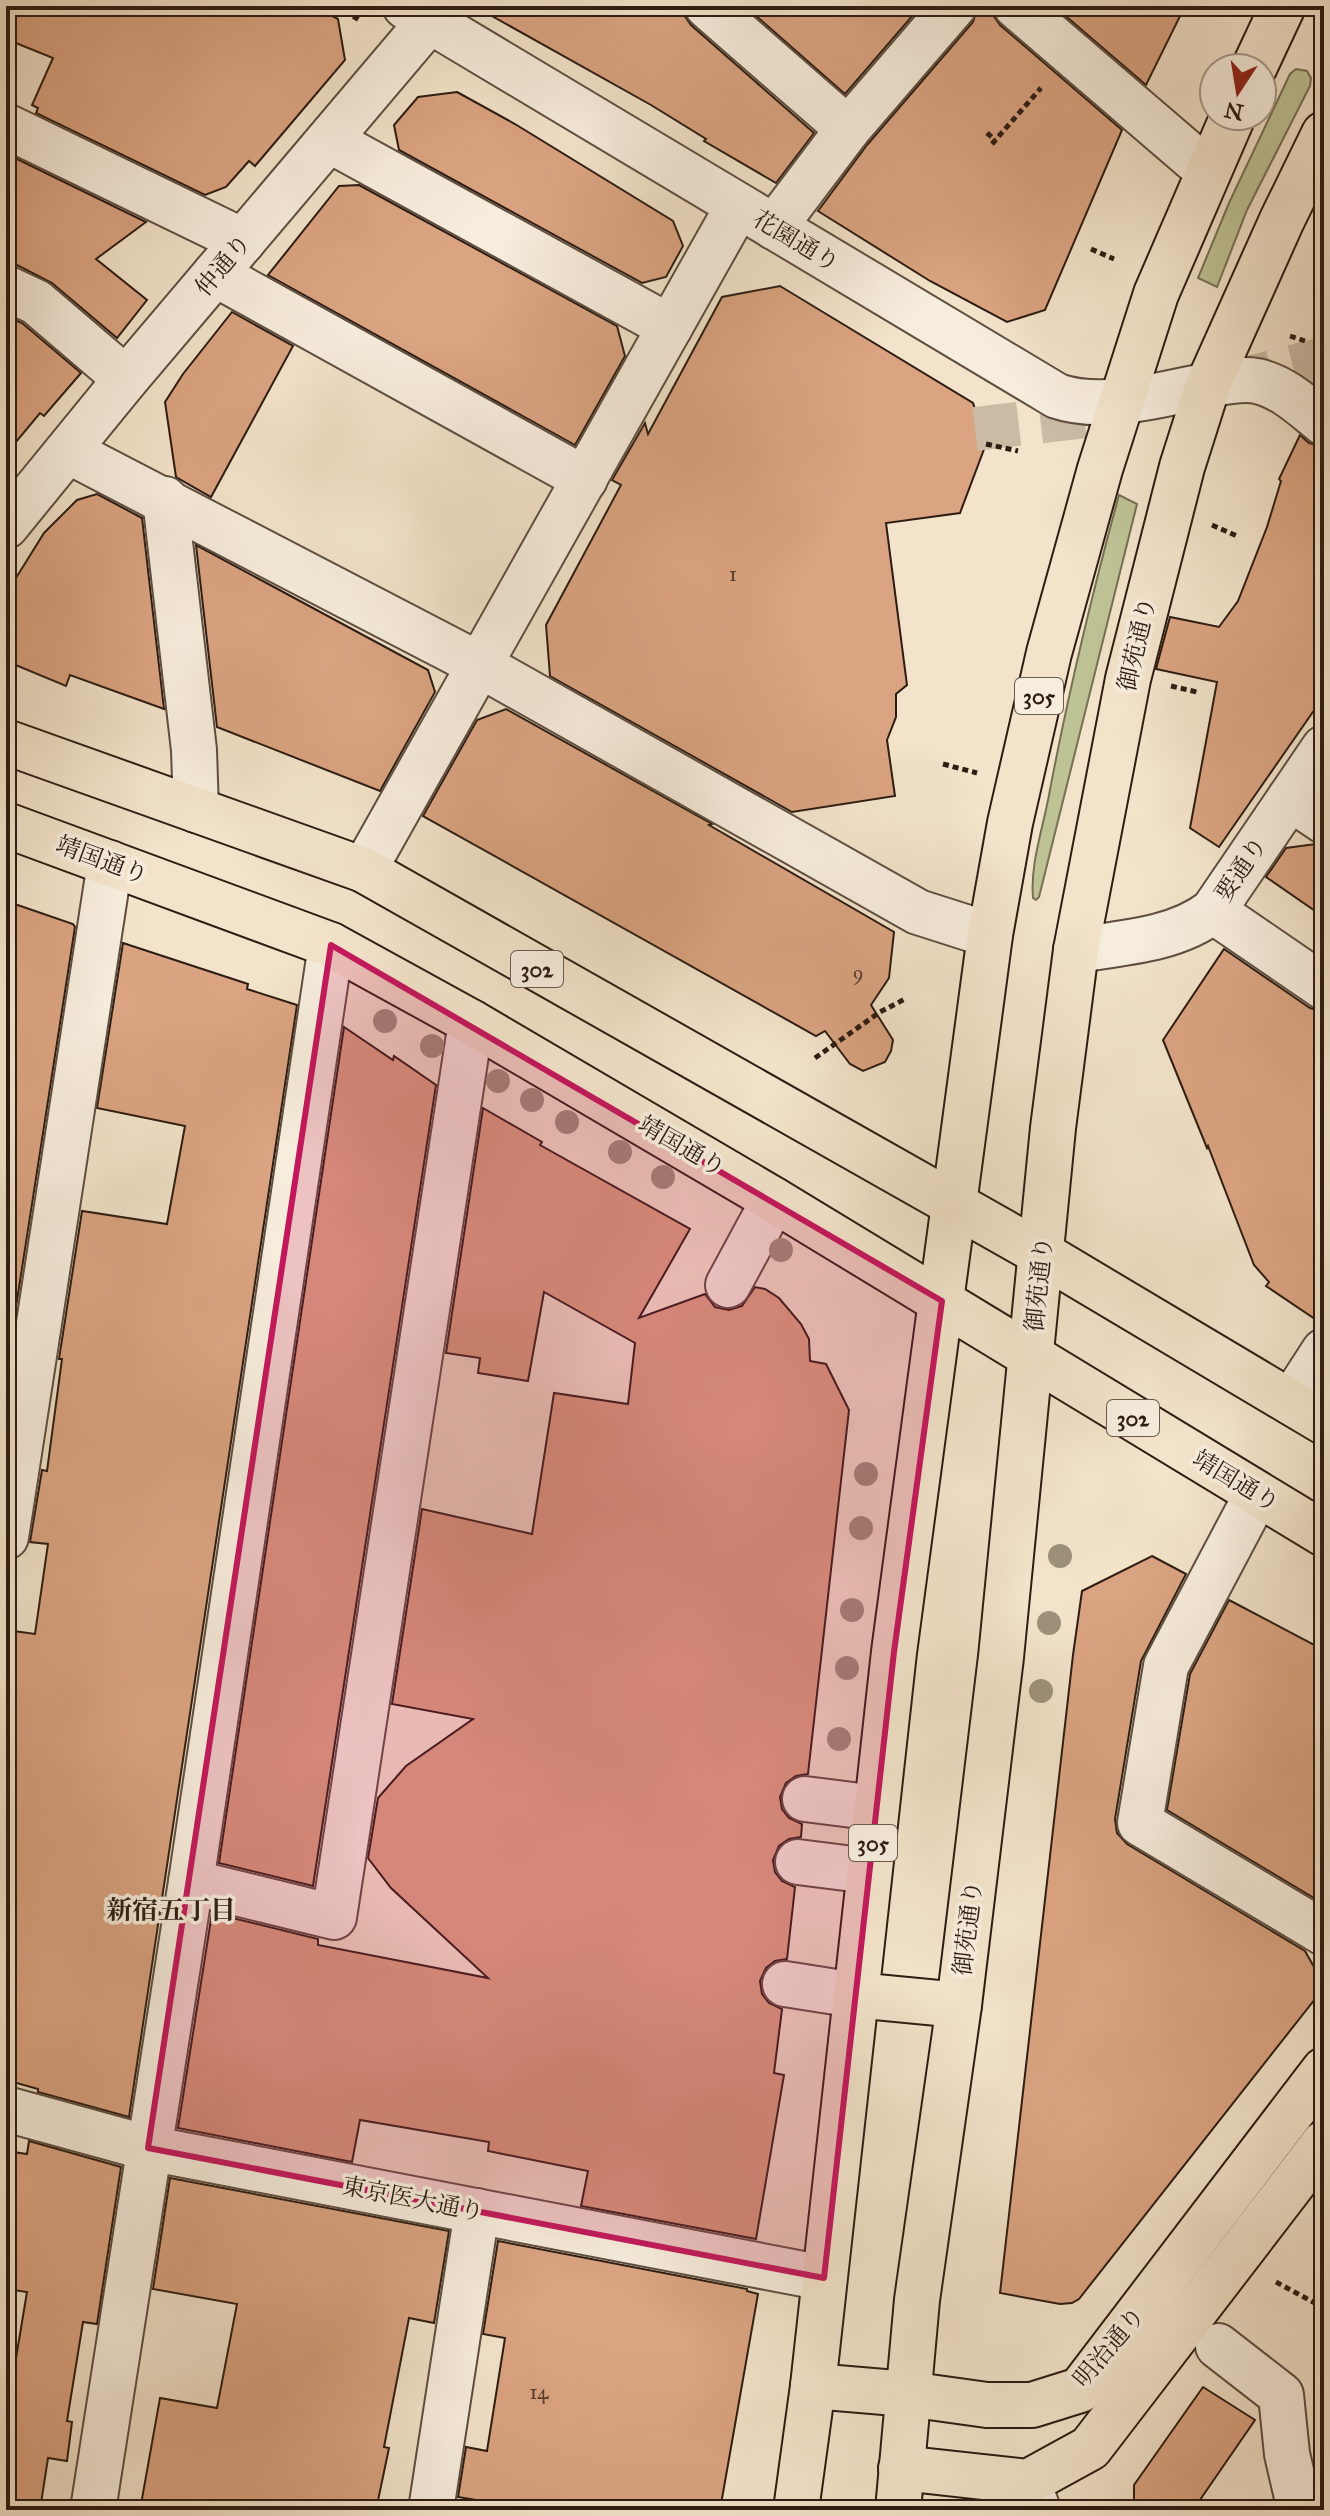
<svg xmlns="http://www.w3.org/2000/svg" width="1330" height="2516" viewBox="0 0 1330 2516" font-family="'IM FELL Great Primer','Noto Serif JP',serif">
  <rect width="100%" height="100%" fill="#f2e3ca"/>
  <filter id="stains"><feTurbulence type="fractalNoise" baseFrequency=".0025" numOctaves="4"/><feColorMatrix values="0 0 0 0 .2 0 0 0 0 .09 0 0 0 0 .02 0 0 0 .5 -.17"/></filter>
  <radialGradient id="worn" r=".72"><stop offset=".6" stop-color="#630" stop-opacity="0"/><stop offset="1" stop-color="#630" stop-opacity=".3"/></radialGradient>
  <g fill="#bec395" stroke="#767054" stroke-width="2">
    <polygon points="1296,69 1307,71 1311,78 1310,86 1247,210 1217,287 1198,278 1229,203 1290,74"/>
    <path d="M 1119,495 L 1137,504 L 1039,897 L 1036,900 L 1033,898 C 1030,864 1043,828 1049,795 C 1068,694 1092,594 1119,495 Z"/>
  </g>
  <g fill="#daa381" stroke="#2d1c12" stroke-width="2">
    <polygon points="6,6 313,6 338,19 345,60 255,166 249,161 226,187 205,195 36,113 38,108 32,105 53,58 6,39"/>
    <polygon points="474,6 683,6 684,15 691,25 814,133 776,183 704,141 706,139 651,105"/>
    <polygon points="745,6 919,6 920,7 845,94"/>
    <polygon points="978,6 992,6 993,15 1000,25 1122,130 1045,310 1007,322 930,281 818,211 867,145 973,22"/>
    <polygon points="1054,6 1185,6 1146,85"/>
    <polygon points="457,92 515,124 673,221 683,246 666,277 642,283 399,150 394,125 418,97"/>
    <polygon points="15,158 146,222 96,259 147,300 117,338 52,283 17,265 6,263 6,178"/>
    <polygon points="359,185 617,326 625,356 575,445 268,275 339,186"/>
    <polygon points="780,286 973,403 986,444 960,513 886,523 907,685 896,694 896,717 887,740 895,796 792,812 550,676 546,625 621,485 612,480 645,423 648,434 722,297"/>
    <polygon points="232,312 293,346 211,497 176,477 165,402 183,374"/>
    <polygon points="6,316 22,323 81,373 44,416 40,413 6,454"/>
    <polygon points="1300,435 1309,443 1324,447 1324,696 1219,847 1190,828 1217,682 1156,669 1170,617 1219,627 1238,601 1267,527 1281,481 1279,479"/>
    <polygon points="97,494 142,518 164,709 70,675 66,686 6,661 6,594 44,533 77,500"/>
    <polygon points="196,545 428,670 435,692 380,791 217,727"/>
    <polygon points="506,709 712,824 709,825 894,932 889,978 871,1005 893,1040 891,1051 885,1062 863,1071 850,1064 825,1031 816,1036 423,816 477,720"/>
    <polygon points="1316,844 1324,846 1324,917 1266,877 1286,848"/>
    <polygon points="6,901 73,924 75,927 9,1352 6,1351"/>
    <polygon points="123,943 248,984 247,989 297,1005 129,2117 38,2092 38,2089 6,2080 6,1680 13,1631 35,1634 48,1544 30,1542 42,1470 47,1471 62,1359 59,1359 82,1211 167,1224 185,1126 97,1108"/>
    <polygon points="1224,949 1310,1008 1324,1012 1324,1325 1266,1286 1269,1282 1254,1265 1208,1146 1207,1148 1163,1040"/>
    <polygon points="344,1027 393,1060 394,1056 436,1085 313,1886 219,1863"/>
    <polygon points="483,1108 542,1142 540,1145 690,1229 639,1318 705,1294 715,1307 729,1310 742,1306 755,1287 765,1289 779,1298 801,1324 809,1339 810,1361 826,1364 849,1410 808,1774 796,1776 786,1783 780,1797 782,1809 789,1818 802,1824 801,1837 789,1839 779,1846 773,1860 775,1872 782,1881 795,1887 787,1959 775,1961 766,1968 760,1981 762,1994 769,2003 782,2009 774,2073 784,2075 756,2239 581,2206 588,2171 488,2151 489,2142 360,2120 352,2162 178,2128 212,1913 318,1939 318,1945 488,1978 391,1888 368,1858 378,1798 406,1766 473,1719 392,1704 422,1509 532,1534 554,1393 628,1404 635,1343 544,1292 528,1381 478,1373 480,1358 446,1353"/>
    <polygon points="1152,1556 1186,1574 1141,1661 1115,1819 1117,1833 1127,1844 1305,1951 1318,1974 1320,1983 1315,1999 1079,2299 1072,2303 1060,2304 1000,2293 1073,1655 1082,1591"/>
    <polygon points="1229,1600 1324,1650 1324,1904 1167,1810 1190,1674"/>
    <polygon points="29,2141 121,2167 97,2324 83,2322 67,2421 72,2422 67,2461 48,2458 40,2510 6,2510 6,2418 27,2292 6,2289 6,2151 27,2154"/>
    <polygon points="170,2178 449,2231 434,2323 409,2318 384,2447 389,2448 376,2510 140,2510 160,2398 217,2408 237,2304 153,2289"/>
    <polygon points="498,2241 747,2289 747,2291 758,2294 720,2510 499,2510 500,2504 458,2497 466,2447 487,2451 505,2338 483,2334"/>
    <polygon points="1203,2387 1255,2420 1193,2510 1149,2510 1134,2500 1134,2485"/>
  </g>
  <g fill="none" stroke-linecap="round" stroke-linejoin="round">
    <g stroke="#cbbba5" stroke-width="44" stroke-dasharray="44 22" stroke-linecap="butt">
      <polyline points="1229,383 1324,359"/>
      <polyline points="975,429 1094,415 1116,410"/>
    </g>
    <g stroke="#5e4e40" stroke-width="48">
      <g id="minor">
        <path d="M 405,6 L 1057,396 C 1104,412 1161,394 1209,385 C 1224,382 1241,378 1257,381 C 1284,387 1304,407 1324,423"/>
        <polyline points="707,6 848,129"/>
        <polyline points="1016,6 1208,171"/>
        <polyline points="6,126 243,241"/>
        <polyline points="329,140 670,327"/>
        <polyline points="774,227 848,129 954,6"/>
        <polyline points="215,274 585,479"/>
        <polyline points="6,288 36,302 126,379"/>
        <polyline points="68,451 480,665 918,912 990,935"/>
        <polyline points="165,499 194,750 196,810"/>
        <polyline points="6,526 126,379 442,6"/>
        <polyline points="1290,798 1324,821"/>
        <polyline points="364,870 738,206"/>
        <polyline points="1213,911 1324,987"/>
        <path d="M 1076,950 C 1121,943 1176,940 1213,911 L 1324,748"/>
        <polyline points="728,1285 774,1200"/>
        <polyline points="1291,1402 1324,1351"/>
        <polyline points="1257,1494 1166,1666 1140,1823 1324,1933"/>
        <polyline points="6,1537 110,863"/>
        <polyline points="805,1799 876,1808"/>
        <polyline points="798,1862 869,1871"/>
        <polyline points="191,1882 334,1917 471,1022"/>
        <polyline points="785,1984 855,1995"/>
        <polyline points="6,2109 148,2148 824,2278"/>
        <polyline points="1218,2346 1281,2395 1287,2454 1300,2510"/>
        <polyline points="1028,2482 1038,2510"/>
        <polyline points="93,2510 191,1882 331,945"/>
        <polyline points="431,2510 477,2211"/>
      </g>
    </g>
    <g stroke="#2d1c12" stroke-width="48">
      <g id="major">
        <polyline points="1254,68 1283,6"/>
        <polyline points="6,742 364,870 1042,1254 1324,1422"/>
        <polyline points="6,825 331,945 471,1022 774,1200 1324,1534"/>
        <polyline points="855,1995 959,2005"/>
        <polyline points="813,2386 908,2394 987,2405 1032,2405 1080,2390 1324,2070"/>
        <polyline points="901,2468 1028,2482 1090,2448 1324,2143"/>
        <polyline points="796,2510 813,2386 894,1652 990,935 1010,823 1049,653 1100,469 1156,294 1233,116"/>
        <polyline points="898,2510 917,2300 959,2005 1001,1657 1053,1128 1076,950 1128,679 1182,467 1208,385 1282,220 1324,134"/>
      </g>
    </g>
    <g stroke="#2d1c12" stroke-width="5" stroke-dasharray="6 4" stroke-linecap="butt">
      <polyline points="336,6 361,21"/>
      <polyline points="987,133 995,140"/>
      <polyline points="992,144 1041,88"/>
      <polyline points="1091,249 1114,259"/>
      <polyline points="1290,336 1305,341"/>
      <polyline points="986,444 1018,451"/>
      <polyline points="1212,525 1237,536"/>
      <polyline points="1171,686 1197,692"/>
      <polyline points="943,764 977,773"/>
      <polyline points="815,1058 880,1012 905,999"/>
      <polyline points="1276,2282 1324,2308"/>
    </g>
    <use href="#minor" stroke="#f7eddd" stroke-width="44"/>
    <use href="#major" stroke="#f2e3ca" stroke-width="44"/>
  </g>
  <g fill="#9d917a">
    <circle cx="385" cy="1021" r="12"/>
    <circle cx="432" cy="1046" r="12"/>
    <circle cx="498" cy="1081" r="12"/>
    <circle cx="532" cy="1100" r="12"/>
    <circle cx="567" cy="1122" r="12"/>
    <circle cx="620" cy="1152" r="12"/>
    <circle cx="663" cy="1177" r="12"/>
    <circle cx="781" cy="1250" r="12"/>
    <circle cx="866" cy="1474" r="12"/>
    <circle cx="861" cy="1528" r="12"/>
    <circle cx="1060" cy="1556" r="12"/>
    <circle cx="852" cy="1610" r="12"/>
    <circle cx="1049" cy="1623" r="12"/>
    <circle cx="847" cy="1668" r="12"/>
    <circle cx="1041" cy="1691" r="12"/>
    <circle cx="839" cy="1739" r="12"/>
  </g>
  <path fill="#c2185b" fill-opacity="0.2" stroke="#c2185b" stroke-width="6" stroke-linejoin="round" d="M 331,945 L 942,1301 L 894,1652 L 824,2278 L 148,2148 Z"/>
  <g text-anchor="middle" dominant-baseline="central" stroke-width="7" stroke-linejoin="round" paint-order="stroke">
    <g font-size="20" fill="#583e2e">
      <text x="733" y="574">1</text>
      <text x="858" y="973">9</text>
      <text x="539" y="2392">14</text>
    </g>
    <g fill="#f7eddd" stroke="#6a5b4f" stroke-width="2">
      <rect x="1015" y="678" width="48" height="36" rx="6"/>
      <rect x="511" y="951" width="52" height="36" rx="6"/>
      <rect x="1107" y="1400" width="52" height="36" rx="6"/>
      <rect x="849" y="1825" width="48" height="36" rx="6"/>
    </g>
    <g font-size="22" font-weight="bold" fill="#2d1c12">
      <text x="1039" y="696">305</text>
      <text x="537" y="969">302</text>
      <text x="1133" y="1418">302</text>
      <text x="873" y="1843">305</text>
    </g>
    <g font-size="24" fill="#2d1c12" stroke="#f7eddd">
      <text transform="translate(796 241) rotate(31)">花園通り</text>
      <text transform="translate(223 265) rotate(-50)">仲通り</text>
      <text transform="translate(1137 644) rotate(-77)">御苑通り</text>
      <text transform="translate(102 860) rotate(20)">靖国通り</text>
      <text transform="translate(1241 869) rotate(-56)">要通り</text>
      <text transform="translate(682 1146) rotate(30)">靖国通り</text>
      <text transform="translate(1039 1284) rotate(-84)">御苑通り</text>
      <text transform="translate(1236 1481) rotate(31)">靖国通り</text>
      <text transform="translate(968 1928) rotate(-83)">御苑通り</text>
      <text transform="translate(413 2199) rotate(11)">東京医大通り</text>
      <text transform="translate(1109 2347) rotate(-50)">明治通り</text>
    </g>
    <g font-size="26" font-weight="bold" fill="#2d1c12" stroke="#f7eddd">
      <text x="171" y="1910">新宿五丁目</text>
    </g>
  </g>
  <rect width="1330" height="2516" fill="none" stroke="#f2e3ca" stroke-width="32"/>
  <rect x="8" y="8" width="1314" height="2500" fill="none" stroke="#2d1c12" stroke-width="4"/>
  <rect x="16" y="16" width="1298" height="2484" fill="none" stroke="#2d1c12" stroke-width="2"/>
  <g transform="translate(1238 92) rotate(192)"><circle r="38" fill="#f7eddd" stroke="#a6998c" stroke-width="2"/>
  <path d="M0-6L14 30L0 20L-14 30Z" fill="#8f2418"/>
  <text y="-12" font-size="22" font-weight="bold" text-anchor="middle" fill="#2d1c12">N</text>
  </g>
  <rect width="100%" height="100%" filter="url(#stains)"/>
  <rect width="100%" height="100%" fill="url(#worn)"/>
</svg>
